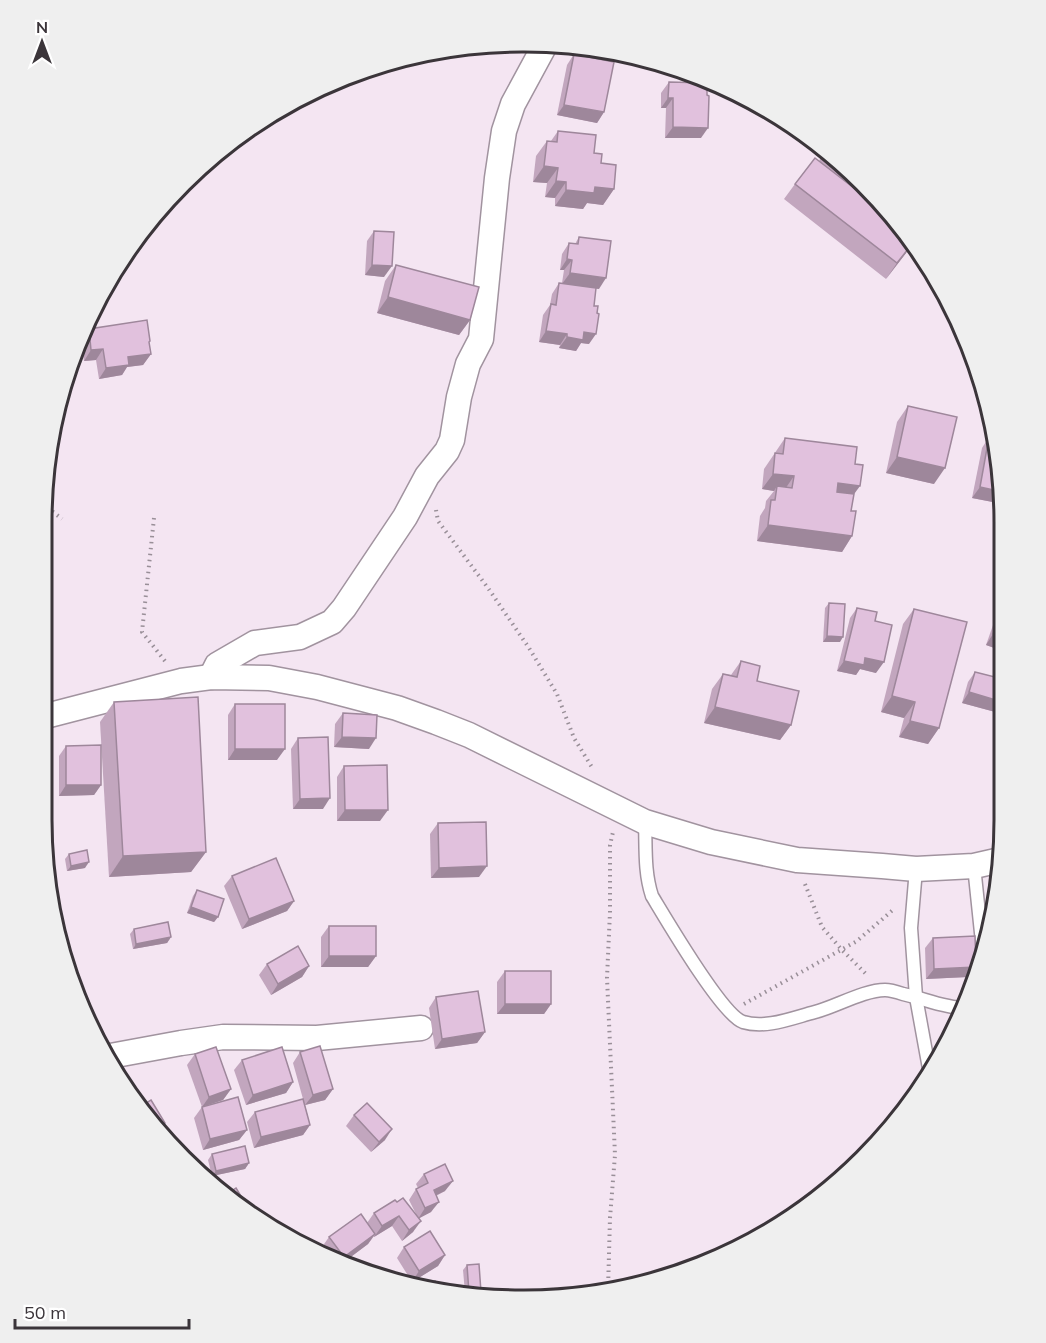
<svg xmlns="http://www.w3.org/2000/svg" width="1046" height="1343" viewBox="0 0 1046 1343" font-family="Mulish,sans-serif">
  <rect width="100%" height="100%" fill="#f4e5f2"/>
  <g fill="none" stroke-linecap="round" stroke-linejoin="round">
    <g stroke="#a1939f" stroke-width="15">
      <g id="service">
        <path d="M 645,822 C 646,847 644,872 652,896 C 666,919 722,1015 743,1022 C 766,1029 792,1018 815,1012 C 835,1007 864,990 885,990 C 891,990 897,992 903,994 C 923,998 944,1008 965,1008"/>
        <polyline points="974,866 983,952"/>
        <polyline points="916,869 911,928 916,997 930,1074"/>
      </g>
    </g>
    <g stroke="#a1939f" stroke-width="27">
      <g id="minor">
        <polyline points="211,677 217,665 255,643 300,637 332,622 344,608 405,517 427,476 447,451 452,440 459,397 468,364 481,339 497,178 504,131 513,104 546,43"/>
        <polyline points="42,717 181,681 211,677 269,678 317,687 397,708 436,722 469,735 645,822 711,842 797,860 882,866 916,869 974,866 996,861"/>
        <polyline points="105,1057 181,1043 223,1037 317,1038 421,1028"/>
      </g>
    </g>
    <g stroke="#998f98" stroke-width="4" stroke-dasharray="1.5 4.5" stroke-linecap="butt">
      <polyline points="43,504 62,519"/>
      <polyline points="436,510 438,521 488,588 529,648 557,694 574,738 593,769"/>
      <polyline points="154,518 142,632 165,661"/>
      <polyline points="805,884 822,927 842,950 867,975"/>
      <polyline points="744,1004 857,941 894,909"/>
      <polyline points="608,1290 610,1218 615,1155 607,978 610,912 610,845 613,832"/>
    </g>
    <use href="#service" stroke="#fff" stroke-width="12"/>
    <use href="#minor" stroke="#fff" stroke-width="24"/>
  </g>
  <g fill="#c2a6be">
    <polygon points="574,54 604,112 597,123 557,115 567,65"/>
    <polygon points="669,82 701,138 665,138 666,108 661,108 661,93"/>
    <polygon points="558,131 594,153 601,163 614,189 603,205 587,203 583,209 555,206 555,198 545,197 547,183 533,182 536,156 547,141 551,141"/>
    <polygon points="825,150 849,172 843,179 906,253 886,279 784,199 795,184 819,161"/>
    <polygon points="374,231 384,277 365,275 367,241"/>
    <polygon points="579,237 599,289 588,287 589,344 581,343 576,351 559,348 560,345 539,342 543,315 550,305 552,294 559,283 562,283 564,270 560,270 562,254 569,243 575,244"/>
    <polygon points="396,265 470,320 459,335 377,313 385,281"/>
    <polygon points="89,329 150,341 149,343 151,354 143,365 127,367 122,375 99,379 96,360 84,361 81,343"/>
    <polygon points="908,406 934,484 886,473 897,422"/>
    <polygon points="989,437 1003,491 1003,504 972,498 982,448"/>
    <polygon points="785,438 855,464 854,495 851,511 852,536 842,552 757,541 760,516 765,508 766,501 774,491 762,489 764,469"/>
    <polygon points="829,603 840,642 823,642 825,608"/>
    <polygon points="1001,607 1000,650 986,645 998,611"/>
    <polygon points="857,608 875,621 876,673 860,669 856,675 837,671 850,618"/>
    <polygon points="914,609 939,728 928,744 899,737 904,718 881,712 903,624"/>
    <polygon points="741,661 791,725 780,740 704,723 712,689 723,674 731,675"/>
    <polygon points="975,672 999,678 999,713 962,703 968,682"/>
    <polygon points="114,702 206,852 191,872 109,877 100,722"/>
    <polygon points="235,704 277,760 228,760 228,715"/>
    <polygon points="343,713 369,749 334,747 335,724"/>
    <polygon points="298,738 323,809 293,809 291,749"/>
    <polygon points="66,746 101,785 94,795 59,796 59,756"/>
    <polygon points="344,766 380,821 337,821 337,777"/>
    <polygon points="438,823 479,877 431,878 430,834"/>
    <polygon points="69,854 85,868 67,871 65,859"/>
    <polygon points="232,876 294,901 287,911 242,929 224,886"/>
    <polygon points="197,890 218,917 214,922 187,913 193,896"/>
    <polygon points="329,926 376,956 368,967 321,967 321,937"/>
    <polygon points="134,929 171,937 167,943 133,949 130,934"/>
    <polygon points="933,938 968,977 926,979 925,948"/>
    <polygon points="267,964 309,966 302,977 271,995 259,975"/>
    <polygon points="505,971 551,1004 544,1014 497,1014 497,982"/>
    <polygon points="436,997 485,1032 477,1043 435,1049 429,1008"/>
    <polygon points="300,1052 333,1089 325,1100 305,1105 310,1125 303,1135 254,1148 247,1122 255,1112 303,1099 293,1063"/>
    <polygon points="195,1054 231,1089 223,1100 202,1107 187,1065"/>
    <polygon points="242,1060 293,1082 286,1093 246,1105 234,1070"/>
    <polygon points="202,1107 247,1130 239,1140 203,1150 194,1118"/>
    <polygon points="354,1115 385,1140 371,1152 346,1126"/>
    <polygon points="212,1154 249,1163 245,1169 212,1176 208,1160"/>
    <polygon points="424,1174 445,1191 436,1196 431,1212 418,1218 413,1232 402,1241 392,1226 374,1237 374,1236 368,1244 344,1262 327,1255 322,1247 329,1237 367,1223 374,1213 397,1202 416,1214 409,1200 416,1189 418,1188 416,1184"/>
    <polygon points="404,1247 445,1255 438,1266 412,1282 397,1258"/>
    <polygon points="467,1265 481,1292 479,1295 465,1293 463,1270"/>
  </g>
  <g fill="#9e879b">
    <polygon points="668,98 673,98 666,108 661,108"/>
    <polygon points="564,105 604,112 597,123 557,115"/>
    <polygon points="673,127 708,128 701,138 665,138"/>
    <polygon points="544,166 558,168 547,183 533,182"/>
    <polygon points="556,181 566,182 555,198 545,197"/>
    <polygon points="595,187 614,189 603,205 587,203 583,209 555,206 566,190"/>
    <polygon points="912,244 906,253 886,279 897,263"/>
    <polygon points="567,259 572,260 564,270 560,270"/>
    <polygon points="372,265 392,266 384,277 365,275"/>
    <polygon points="570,273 606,278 599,289 562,284"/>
    <polygon points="388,297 470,320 459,335 377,313"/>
    <polygon points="546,331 567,334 560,345 539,342"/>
    <polygon points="584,332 596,334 589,344 581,343 576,351 559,348 567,337"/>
    <polygon points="103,349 96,360 84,361 91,350"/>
    <polygon points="151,354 143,365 127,367 122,375 99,379 106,368 128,357"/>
    <polygon points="897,457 945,468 934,484 886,473"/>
    <polygon points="773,474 794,476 783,492 777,486 774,491 762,489"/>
    <polygon points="838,483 860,486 849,501 827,499"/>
    <polygon points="980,487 1003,492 1003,504 972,498"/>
    <polygon points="768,525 852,536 842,552 757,541"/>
    <polygon points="993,634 1000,637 1000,650 986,645"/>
    <polygon points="827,636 843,637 840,642 823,642"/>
    <polygon points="865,658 884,662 876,673 860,669 856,675 837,671 844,661"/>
    <polygon points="969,692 999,701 999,713 962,703"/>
    <polygon points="892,696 915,702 904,718 881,712"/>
    <polygon points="715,707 791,725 780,740 704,723"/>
    <polygon points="910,721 939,728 928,744 899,737"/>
    <polygon points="342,737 376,738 369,749 334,747"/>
    <polygon points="235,749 285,749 277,760 228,760"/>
    <polygon points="66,785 101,785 94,795 59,796"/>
    <polygon points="330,798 323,809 293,809 300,799"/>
    <polygon points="345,810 388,810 380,821 337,821"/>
    <polygon points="206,852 191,872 109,877 123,856"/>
    <polygon points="89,862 85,868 67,871 71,866"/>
    <polygon points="487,866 479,877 431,878 439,868"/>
    <polygon points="294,901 287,911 242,929 249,919"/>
    <polygon points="60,907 55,915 54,909"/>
    <polygon points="191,907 218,917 214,922 187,913"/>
    <polygon points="171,937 167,943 133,949 136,944"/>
    <polygon points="329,956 376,956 368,967 321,967"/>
    <polygon points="309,966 302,977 271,995 278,984"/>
    <polygon points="976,967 968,977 926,979 934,969"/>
    <polygon points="505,1004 551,1004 544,1014 497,1014"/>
    <polygon points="485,1032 477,1043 435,1049 442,1039"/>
    <polygon points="293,1082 286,1093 246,1105 253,1095"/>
    <polygon points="231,1089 223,1100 202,1107 209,1097"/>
    <polygon points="333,1089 325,1100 305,1105 313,1095"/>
    <polygon points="310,1125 303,1135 254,1148 261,1137"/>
    <polygon points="392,1129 385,1140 371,1152 379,1142"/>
    <polygon points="247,1130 239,1140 203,1150 210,1139"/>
    <polygon points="249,1163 245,1169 212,1176 216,1171"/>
    <polygon points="453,1181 445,1191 426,1200 434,1190"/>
    <polygon points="439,1202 431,1212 418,1219 425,1208"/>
    <polygon points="399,1216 392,1226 374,1237 382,1226"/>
    <polygon points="421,1221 413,1232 402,1241 409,1230"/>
    <polygon points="375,1234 368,1244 344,1262 341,1261 344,1257"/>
    <polygon points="445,1255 438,1266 412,1282 419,1271"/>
    <polygon points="481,1292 479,1295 468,1294 469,1293"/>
  </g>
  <g fill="#e1c1dd" stroke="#9e879b" stroke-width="1.5">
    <polygon points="574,54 614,62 604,112 564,105"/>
    <polygon points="669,82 707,83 707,95 709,96 708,128 673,127 673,98 668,98"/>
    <polygon points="558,131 596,135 594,153 602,154 601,163 616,165 614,189 595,187 594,193 566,190 566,182 556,181 558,168 544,166 547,141 557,142"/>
    <polygon points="826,151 846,169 823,156"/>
    <polygon points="815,158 894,219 912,244 897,263 795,184"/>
    <polygon points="374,231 394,232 392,266 372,265"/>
    <polygon points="579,237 611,241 606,278 570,273 572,260 567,259 569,243 578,244"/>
    <polygon points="396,265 479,287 470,320 388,297"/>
    <polygon points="559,283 596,288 594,306 598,306 597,313 599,314 596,334 584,332 583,340 567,337 567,334 546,331 551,304 556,305"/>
    <polygon points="147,320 150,341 149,342 151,354 128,357 129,365 106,368 103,349 91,350 89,329"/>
    <polygon points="908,406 957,417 945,468 897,457"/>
    <polygon points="989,437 992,438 1003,492 980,487"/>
    <polygon points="785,438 857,447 855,464 863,465 860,486 838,483 837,492 854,494 851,511 856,511 852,536 768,525 771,500 775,500 777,486 792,488 794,476 773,474 775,453 783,454"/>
    <polygon points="829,603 845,604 843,637 827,636"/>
    <polygon points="857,608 877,612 875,621 892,625 884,662 865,658 864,665 844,661"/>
    <polygon points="914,609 967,622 939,728 910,721 915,702 892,696"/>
    <polygon points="1001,614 1000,637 993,634"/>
    <polygon points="741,661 760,666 757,681 799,691 791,725 715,707 723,674 737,677"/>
    <polygon points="975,672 999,678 999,701 969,692"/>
    <polygon points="198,697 206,852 123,856 114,702"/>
    <rect x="235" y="704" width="50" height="45"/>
    <polygon points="343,713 377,715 376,738 342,737"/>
    <polygon points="328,737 330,798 300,799 298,738"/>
    <polygon points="101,745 101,785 66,785 66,746"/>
    <polygon points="387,765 388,810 345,810 344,766"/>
    <polygon points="486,822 487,866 439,868 438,823"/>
    <polygon points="49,832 51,851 46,852 44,833"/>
    <polygon points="87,850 89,862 71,866 69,854"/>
    <polygon points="276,858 294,901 249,919 232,876"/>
    <polygon points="51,869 60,907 54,909 49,870"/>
    <polygon points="197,890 224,899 218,917 191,907"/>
    <polygon points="168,922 171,937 136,944 134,929"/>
    <rect x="329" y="926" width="47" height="30"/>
    <polygon points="975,936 976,967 934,969 933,938"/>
    <polygon points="298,946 309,966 278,984 267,964"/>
    <rect x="505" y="971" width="46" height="33"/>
    <polygon points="71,974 74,974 77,990"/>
    <polygon points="478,991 485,1032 442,1039 436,997"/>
    <polygon points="320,1046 333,1089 313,1095 300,1052"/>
    <polygon points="216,1047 231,1089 209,1097 195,1054"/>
    <polygon points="282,1047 293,1082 253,1095 242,1060"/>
    <polygon points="238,1097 247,1130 210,1139 202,1107"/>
    <polygon points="303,1099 310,1125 261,1137 255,1112"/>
    <polygon points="151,1100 165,1123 158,1128 142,1106"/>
    <polygon points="367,1103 392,1129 379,1142 354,1115"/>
    <polygon points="245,1146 249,1163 216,1171 212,1154"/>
    <polygon points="445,1164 453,1181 434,1190 439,1202 425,1208 416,1189 428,1183 424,1174"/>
    <polygon points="236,1188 248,1208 246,1209 227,1194"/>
    <polygon points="403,1198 421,1221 409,1230 399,1216 382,1226 374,1213 395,1200 397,1202"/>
    <polygon points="361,1214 375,1234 344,1257 329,1237"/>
    <polygon points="430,1231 445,1255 419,1271 404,1247"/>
    <polygon points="479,1264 481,1292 469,1293 467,1265"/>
    <polygon points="435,1281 439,1290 426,1288 425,1286"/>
  </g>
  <path d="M0 0H1046V1343H0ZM522 52H524A470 470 0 0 1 994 522V820A470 470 0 0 1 524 1290H522A470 470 0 0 1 52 820V522A470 470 0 0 1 522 52Z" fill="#efefef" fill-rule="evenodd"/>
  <path fill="none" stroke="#3b353a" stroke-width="3" d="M522 52H524A470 470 0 0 1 994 522V820A470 470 0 0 1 524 1290H522A470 470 0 0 1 52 820V522A470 470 0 0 1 522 52Z"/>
  <g transform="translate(42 42)" stroke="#ffffff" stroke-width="4.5" paint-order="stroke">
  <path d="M0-4.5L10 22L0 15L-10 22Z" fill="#3b353a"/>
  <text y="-9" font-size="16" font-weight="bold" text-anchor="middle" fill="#3b353a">N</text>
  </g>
  <path d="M15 1319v9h174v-9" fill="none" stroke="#3b353a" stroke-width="3"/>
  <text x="24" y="1319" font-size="18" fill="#3b353a" stroke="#ffffff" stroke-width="4.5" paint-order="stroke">50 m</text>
</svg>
